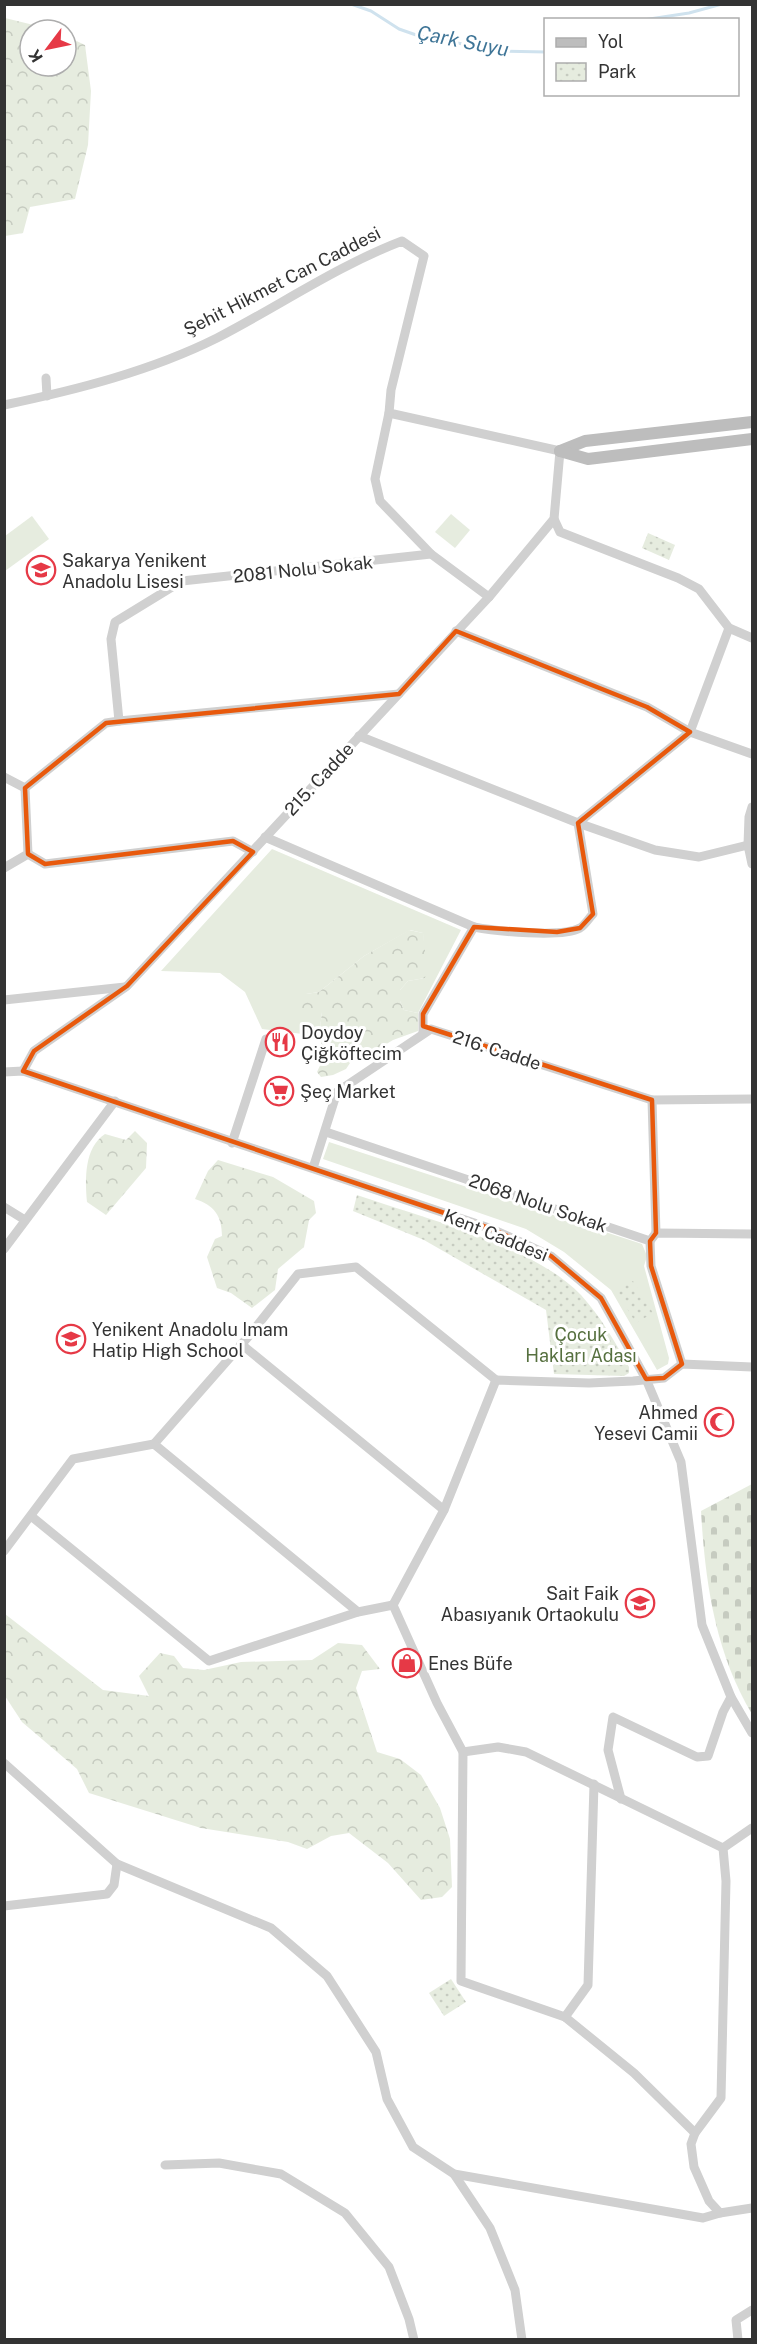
<svg xmlns="http://www.w3.org/2000/svg" width="757" height="2344" viewBox="0 0 757 2344" font-family="'Public Sans',sans-serif">
  <defs>
    <pattern id="forest-crowns" width="20" height="18" patternUnits="userSpaceOnUse" patternTransform="scale(1.5)"><rect width="20" height="18" fill="#e6ecdf"/><path d="M2 6a3 3 0 1 1 6 0M12 15a3 3 0 1 1 6 0" fill="none" stroke="#c6cbc0"/></pattern>
    <pattern id="cemetery-stones" width="16" height="16" patternUnits="userSpaceOnUse" patternTransform="scale(1.5)"><rect width="16" height="16" fill="#e6ecdf"/><path d="M2 7V4a2 2 0 0 1 4 0v3zM10 15v-3a2 2 0 0 1 4 0v3z" fill="#c6cbc0"/></pattern>
    <pattern id="park-dots" width="8" height="8" patternUnits="userSpaceOnUse" patternTransform="scale(1.5)"><rect width="8" height="8" fill="#e6ecdf"/><path d="M2 2h.1M6 6h.1" fill="none" stroke="#c6cbc0" stroke-width="1.8" stroke-linecap="round"/></pattern>
  </defs>
  <rect width="100%" height="100%" fill="#fff"/>
  <g fill="#e6ecdf">
    <polygon points="451,514 470,530 455,548 435,532"/>
    <polygon points="32,516 49,539 5,571 5,536"/>
    <polygon points="272,849 461,930 418,1013 404,1010 400,1001 400,990 408,981 425,978 423,933 410,930 364,956 319,992 306,994 322,1012 319,1036 262,1029 245,992 220,973 161,971"/>
    <polygon points="329,1142 642,1244 647,1256 644,1266 669,1358 668,1364 657,1370 611,1290 564,1252 526,1229 323,1159"/>
  </g>
  <g fill="url(#forest-crowns)">
    <polygon points="5,18 54,30 30,30 30,66 66,66 66,36 85,45 91,91 88,145 75,199 30,207 23,233 5,236"/>
    <polygon points="409,930 423,933 427,968 425,978 408,981 400,990 400,1001 404,1010 418,1013 418,1031 393,1040 373,1052 352,1060 346,1069 333,1075 321,1077 317,1072 325,1055 319,1036 322,1012 311,1015 301,1010 299,1004 306,994 319,992 364,956"/>
    <path d="M 135,1131 L 147,1143 L 146,1168 L 106,1215 L 87,1202 C 85,1179 84,1148 105,1134 L 126,1140 Z"/>
    <path d="M 218,1160 L 273,1177 L 314,1201 L 316,1213 L 309,1220 L 304,1247 L 278,1269 L 275,1290 L 252,1308 L 231,1293 L 217,1288 L 207,1257 L 215,1239 L 222,1236 C 222,1216 214,1205 195,1199 L 208,1171 Z"/>
    <polygon points="5,1614 103,1690 149,1696 139,1676 160,1653 174,1656 183,1668 204,1670 241,1662 312,1660 338,1643 362,1645 380,1669 362,1671 356,1688 377,1752 400,1759 421,1775 440,1808 450,1839 452,1887 442,1897 421,1900 388,1863 349,1833 331,1836 307,1849 288,1842 201,1828 89,1793 77,1769 22,1722 5,1696"/>
  </g>
  <path fill="url(#cemetery-stones)" d="M 752,1484 L 752,1714 C 715,1653 705,1581 701,1511 Z"/>
  <g fill="url(#park-dots)">
    <polygon points="648,533 675,545 669,560 642,548"/>
    <path d="M 357,1195 C 423,1218 533,1245 581,1295 C 601,1317 615,1342 629,1367 L 629,1373 L 624,1376 L 554,1374 L 546,1310 L 424,1240 L 353,1211 Z"/>
    <polygon points="633,1281 653,1313 636,1323 616,1291"/>
    <polygon points="451,1979 466,2002 444,2016 429,1993"/>
  </g>
  <g fill="none" stroke-linecap="round" stroke-linejoin="round">
    <g stroke="#cfe2ee" stroke-width="3">
      <polyline points="351,4 371,11 399,29 419,36 501,51 546,52"/>
      <polyline points="643,20 689,13 722,4"/>
    </g>
    <g stroke="#d0d0d0" stroke-width="9">
      <polyline points="46,378 47,396"/>
      <path d="M 4,405 C 76,390 151,371 217,338 C 279,306 337,266 402,241 L 424,256 L 391,390 L 389,413 L 560,451 L 554,519 L 489,597 L 127,986 L 34,1051 L 23,1071"/>
      <polyline points="389,413 375,479 380,501 431,554"/>
      <polyline points="554,519 560,532 678,578 699,589 729,628 690,732 752,754"/>
      <polyline points="729,628 752,638"/>
      <polyline points="456,631 647,707 690,732 578,823 655,850 699,857 748,845 752,864"/>
      <polyline points="119,721 399,694"/>
      <path d="M 359,736 L 578,823 L 593,914 C 589,918 585,925 580,928 C 562,938 495,931 474,927"/>
      <polyline points="4,777 25,788"/>
      <polyline points="265,837 474,927 423,1014 423,1032"/>
      <polyline points="748,845 749,817 752,807"/>
      <polyline points="28,854 45,864 233,841 253,852"/>
      <polyline points="4,868 28,854 25,788 106,723 119,721 111,639 115,622 182,581 431,554 489,597"/>
      <polyline points="4,1000 125,987"/>
      <polyline points="4,1072 23,1071 492,1229 551,1256 601,1298 646,1379 681,1462 702,1625 731,1697 752,1733"/>
      <polyline points="652,1100 656,1233"/>
      <polyline points="326,1132 650,1241 656,1233 752,1234"/>
      <polyline points="232,1143 266,1039"/>
      <polyline points="313,1168 337,1092 431,1029 652,1100 752,1099"/>
      <polyline points="4,1207 25,1220"/>
      <polyline points="650,1241 651,1266 682,1364"/>
      <polyline points="4,1249 115,1101"/>
      <polyline points="241,1344 444,1510"/>
      <polyline points="154,1444 248,1337 298,1274 356,1267 496,1380"/>
      <polyline points="31,1516 209,1661 358,1612 393,1605"/>
      <polyline points="4,1551 73,1459 154,1444 358,1612"/>
      <polyline points="463,1752 498,1747 526,1752 723,1848"/>
      <polyline points="4,1763 117,1864 271,1928 327,1976 376,2052 387,2099 413,2147 454,2174 703,2218 720,2213 752,2208"/>
      <polyline points="621,1799 608,1750 613,1717 697,1757 708,1756 723,1712 731,1697"/>
      <polyline points="4,1906 107,1894 114,1885 117,1864"/>
      <polyline points="565,2017 588,1985 594,1784"/>
      <polyline points="695,2133 634,2073 565,2017 461,1981 463,1752 437,1703 393,1605 444,1510 496,1380 589,1383 633,1381 664,1378 682,1364 752,1367"/>
      <polyline points="165,2165 219,2163 281,2174 345,2213 389,2267 409,2319 414,2340"/>
      <polyline points="454,2174 490,2228 515,2290 522,2340"/>
      <polyline points="720,2213 709,2201 694,2167 691,2144 695,2133 721,2098 726,1881 723,1848 752,1828"/>
      <polyline points="738,2340 736,2320 752,2310"/>
    </g>
    <g stroke="#bdbdbd" stroke-width="12">
      <polyline points="560,451 585,441 752,422"/>
      <polyline points="560,451 588,459 752,439"/>
    </g>
  </g>
  <path fill="none" stroke="#e8590c" stroke-width="4.5" stroke-linejoin="round" d="M 456,631 L 647,707 L 690,732 L 578,823 L 593,914 L 580,928 L 557,932 L 474,927 L 423,1014 L 423,1026 L 652,1100 L 656,1233 L 650,1241 L 651,1266 L 682,1364 L 664,1378 L 646,1379 L 601,1298 L 551,1256 L 492,1229 L 23,1071 L 34,1051 L 127,986 L 253,852 L 233,841 L 45,864 L 28,854 L 25,788 L 106,723 L 399,694 Z"/>
  <defs>
    <g id="school-ring" transform="scale(1.5)"><circle r="9.5" fill="#fff" stroke="#e63946" stroke-width="1.5"/><path d="M0-5L7-2L0 1L-7-2ZM-4 1L0 2.5L4 1V4Q0 6-4 4Z" fill="#e63946"/></g>
    <g id="restaurant-ring" transform="scale(1.5)"><circle r="9.5" fill="#fff" stroke="#e63946" stroke-width="1.5"/><path d="M-5-6h1v4h1v-4h1v4h1v-4h1v5L-1.5 .5V6h-2V.5L-5-1ZM5-6V6H3V1.5H1.5Q1.5-4 5-6Z" fill="#e63946"/></g>
    <g id="supermarket-ring" transform="scale(1.5)"><circle r="9.5" fill="#fff" stroke="#e63946" stroke-width="1.5"/><path d="M-6-5.5h2.5l.6 2H6L4.5 2H-2.5L-4.4-4H-6ZM-1.5 3.2a1.3 1.3 0 1 0 .1 0ZM3 3.2a1.3 1.3 0 1 0 .1 0Z" fill="#e63946"/></g>
    <g id="mosque-ring" transform="scale(1.5)"><circle r="9.5" fill="#fff" stroke="#e63946" stroke-width="1.5"/><path d="M3.5-4.9A6 6 0 1 0 3.5 4.9A5 5 0 1 1 3.5-4.9Z" fill="#e63946"/></g>
    <g id="shop-ring" transform="scale(1.5)"><circle r="9.5" fill="#fff" stroke="#e63946" stroke-width="1.5"/><path d="M-5-2.5h2.3a2.7 3.5 0 0 1 5.4 0H5L5.5 6h-11ZM-1.5-2.5h3a1.5 2.3 0 0 0-3 0Z" fill="#e63946"/></g>
  </defs>
  <g fill-rule="evenodd">
    <use href="#school-ring" x="41" y="570"/>
    <use href="#restaurant-ring" x="280" y="1042"/>
    <use href="#supermarket-ring" x="279" y="1091"/>
    <use href="#school-ring" x="71" y="1339"/>
    <use href="#mosque-ring" x="719" y="1422"/>
    <use href="#school-ring" x="640" y="1603"/>
    <use href="#shop-ring" x="407" y="1663"/>
  </g>
  <g text-anchor="middle" dominant-baseline="central" stroke-width="6" stroke-linejoin="round" paint-order="stroke">
    <g font-size="18" fill="#333" stroke="#fff">
      <text transform="translate(282 281) rotate(-27)">Şehit Hikmet Can Caddesi</text>
      <text transform="translate(303 569) rotate(-6)">2081 Nolu Sokak</text>
      <text transform="translate(319 779) rotate(-47)">215. Cadde</text>
      <text transform="translate(497 1050) rotate(18)">216. Cadde</text>
      <text transform="translate(538 1203) rotate(19)">2068 Nolu Sokak</text>
      <text transform="translate(496 1235) rotate(22)">Kent Caddesi</text>
    </g>
    <g font-size="18" fill="#333" stroke="#fff" text-anchor="start">
      <text x="62" y="560">Sakarya Yenikent<tspan x="62" dy="21">Anadolu Lisesi</tspan></text>
      <text x="301" y="1032">Doydoy<tspan x="301" dy="21">Çiğköftecim</tspan></text>
      <text x="300" y="1091">Şeç Market</text>
      <text x="92" y="1329">Yenikent Anadolu Imam<tspan x="92" dy="21">Hatip High School</tspan></text>
      <text x="698" y="1412" text-anchor="end">Ahmed<tspan x="698" dy="21">Yesevi Camii</tspan></text>
      <text x="619" y="1593" text-anchor="end">Sait Faik<tspan x="619" dy="21">Abasıyanık Ortaokulu</tspan></text>
      <text x="428" y="1663">Enes Büfe</text>
    </g>
    <g font-size="18" fill="#56703f" stroke="#fff">
      <text x="581" y="1334">Çocuk<tspan x="581" dy="21">Hakları Adası</tspan></text>
    </g>
    <g font-size="20" font-style="italic" fill="#3f7597" stroke="#fff">
      <text transform="translate(463 41) rotate(11)">Çark Suyu</text>
    </g>
  </g>
  <rect width="757" height="2344" fill="none" stroke="#333333" stroke-width="12"/>
  <rect x="544" y="18" width="195" height="78" fill="#ffffff" stroke="#adadad" stroke-width="1.5"/>
  <rect x="556" y="38" width="30" height="9" fill="#bdbdbd" stroke="#adadad" stroke-width="1.5"/>
  <text x="598" y="48" font-size="18" fill="#333333">Yol</text>
  <rect x="556" y="63" width="30" height="18" fill="url(#park-dots)" stroke="#adadad" stroke-width="1.5"/>
  <text x="598" y="78" font-size="18" fill="#333333">Park</text>
  <g transform="translate(48 48) rotate(238)"><circle r="28" fill="#ffffff" stroke="#adadad" stroke-width="1.5"/>
  <path d="M0-4.5L10 22L0 15L-10 22Z" fill="#e63946"/>
  <text y="-9" font-size="16" font-weight="bold" text-anchor="middle" fill="#333333">K</text>
  </g>
</svg>
